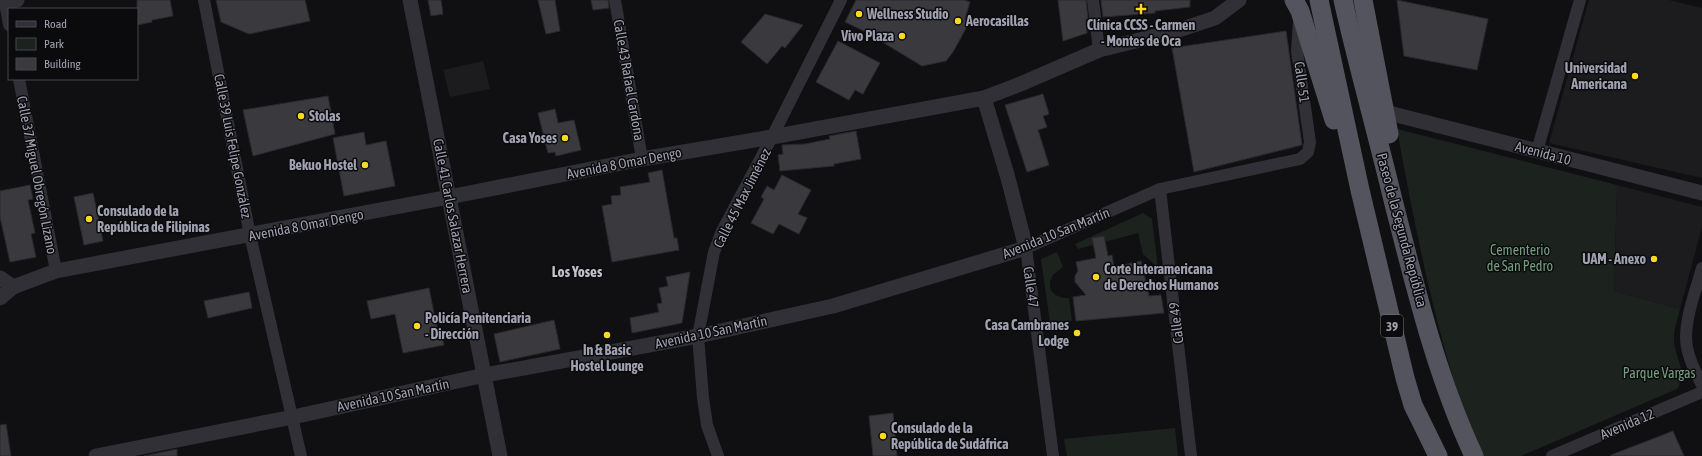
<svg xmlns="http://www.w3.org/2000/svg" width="1702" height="456" viewBox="0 0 1702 456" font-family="'Asap Condensed',sans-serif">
  <rect width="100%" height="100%" fill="#100f11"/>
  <g fill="#1c1b1e">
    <polygon points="1589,0 1669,0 1702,8 1702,178 1549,143"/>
    <polygon points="483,61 490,89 450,97 443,70"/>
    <polygon points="1617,185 1702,207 1702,227 1680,309 1614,291"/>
  </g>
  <g fill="#1c231e">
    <path d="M 1397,129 L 1617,185 L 1614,291 L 1680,309 C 1678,318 1674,328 1674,337 C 1673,357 1689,370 1677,389 L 1521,456 L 1480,456 C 1439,351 1417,239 1397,129 Z"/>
    <polygon points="1143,213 1152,219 1158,268 1143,254 1138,233 1078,249 1075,244"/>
    <path d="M 1057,252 L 1063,267 C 1058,271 1053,274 1051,279 C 1046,292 1058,299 1069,298 L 1072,321 L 1050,323 L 1041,259 Z"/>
    <polygon points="1175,428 1178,456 1067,456 1064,439"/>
  </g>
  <g fill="#3a393e" stroke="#2a292d">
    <polygon points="137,0 170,0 173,16 152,20 152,22 137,25"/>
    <polygon points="216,0 305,0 310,21 249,34 221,22"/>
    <polygon points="428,0 441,0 443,14 431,16"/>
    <polygon points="538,0 555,0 560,31 546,34"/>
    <polygon points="591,0 608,0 609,8 593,10"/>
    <polygon points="856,0 964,0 970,2 965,19 970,21 953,52 946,61 922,66 864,31 845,22"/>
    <polygon points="1058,0 1086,0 1088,19 1086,19 1087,33 1063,41"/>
    <polygon points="1101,0 1190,0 1190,7 1155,11 1155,13 1103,17"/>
    <polygon points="1397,0 1488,19 1477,70 1404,56"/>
    <polygon points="765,14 803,25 785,48 782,46 767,64 741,42"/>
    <polygon points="1286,31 1302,145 1194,172 1172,48"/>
    <polygon points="838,41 880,63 863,94 855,90 849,100 816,82"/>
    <polygon points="1043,94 1049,114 1043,116 1047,127 1038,130 1049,165 1027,172 1005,105"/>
    <polygon points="328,96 335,134 253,156 243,110"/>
    <polygon points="555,109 558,123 574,120 581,150 556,156 555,152 548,153 538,113"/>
    <polygon points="856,131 861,159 834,164 834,166 780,171 778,155 783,154 782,145 805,144 830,139 829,136"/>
    <polygon points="364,132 366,145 386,141 395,186 344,196 333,138"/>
    <polygon points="662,170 674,238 677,238 679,250 612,262 602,206 612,204 611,196 621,195 620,187 650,182 648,173"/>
    <polygon points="782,175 811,190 798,214 807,218 799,234 779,224 773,234 751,223 764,199 761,197 767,186 774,190"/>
    <polygon points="30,185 33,199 28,200 35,233 31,234 36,257 10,262 0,217 0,191"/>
    <polygon points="93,193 103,241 84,245 74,197"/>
    <polygon points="1104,236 1108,256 1112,255 1114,267 1141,261 1149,296 1161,295 1164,313 1076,321 1073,297 1086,295 1075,282 1075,276 1078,271 1076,262 1096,258 1092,238"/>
    <polygon points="690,272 682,323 632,333 630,318 659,312 657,304 662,303 659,288 668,286 666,277"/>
    <polygon points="429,288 438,333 441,332 444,345 403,353 395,314 371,319 367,301"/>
    <polygon points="249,292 252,308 208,318 204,301"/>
    <polygon points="554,320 560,349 500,362 494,334"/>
    <polygon points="893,413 897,456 873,456 869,416"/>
    <polygon points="6,424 11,456 0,456 0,425"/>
    <polygon points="1673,431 1684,456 1611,456 1611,455"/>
    <polygon points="177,449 177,456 144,456"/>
  </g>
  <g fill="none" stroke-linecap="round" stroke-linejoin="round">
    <g stroke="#303036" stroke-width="12">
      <polyline points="204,0 250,235 301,456"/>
      <polyline points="615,0 642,159"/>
      <polyline points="1093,0 1099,50"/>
      <polyline points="5,2 9,25"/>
      <polyline points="19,79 56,271"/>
      <polyline points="1537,151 1580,0"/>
      <polyline points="1160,189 1191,456"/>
      <path d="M 1702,268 C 1696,290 1686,315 1686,338 C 1686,353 1695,372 1702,385"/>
      <polyline points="718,456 707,425 703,398 698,336 714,252 722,231 772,137 841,0"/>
      <polyline points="1053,456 1026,248 1160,189 1300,159 1308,152 1310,142 1297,51 1299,21"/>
      <polyline points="1552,456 1702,392"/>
    </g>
    <g stroke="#303036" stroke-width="15">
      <polyline points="410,0 500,456"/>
      <polyline points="0,2 17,0"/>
      <polyline points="1385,112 1702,193"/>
      <polyline points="0,278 13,287"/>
      <polyline points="0,298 13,287 56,271 449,197 642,159 772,137 984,98 1018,85 1099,50 1176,31 1215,18 1239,0"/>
      <polyline points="96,456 293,417 485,375 698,336 833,306 1026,248 1008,178 984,98"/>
    </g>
    <g stroke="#54545e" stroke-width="19">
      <polyline points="1294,0 1300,11 1334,120"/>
      <polyline points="1319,0 1360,190 1405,378 1413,405 1438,456"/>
      <path d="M 1343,0 C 1358,67 1377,133 1393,200 C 1415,286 1436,375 1474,456"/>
      <polyline points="1363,0 1389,134"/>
    </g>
  </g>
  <g fill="#f9da1f" stroke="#0b0a0c" stroke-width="1.5">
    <path d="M1139 3h4v4h4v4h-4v4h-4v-4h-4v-4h4z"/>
    <circle cx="859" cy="14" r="4"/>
    <circle cx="958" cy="21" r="4"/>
    <circle cx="902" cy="36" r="4"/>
    <circle cx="1635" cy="76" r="4"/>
    <circle cx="301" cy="116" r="4"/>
    <circle cx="565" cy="138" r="4"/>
    <circle cx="365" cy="165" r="4"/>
    <circle cx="89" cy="219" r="4"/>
    <circle cx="1654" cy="259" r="4"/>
    <circle cx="1096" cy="277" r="4"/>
    <circle cx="417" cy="326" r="4"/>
    <circle cx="1077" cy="333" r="4"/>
    <circle cx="607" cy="335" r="4"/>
    <circle cx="883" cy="436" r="4"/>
  </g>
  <g text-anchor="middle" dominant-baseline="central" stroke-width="3" stroke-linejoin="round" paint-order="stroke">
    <rect fill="#0b0a0c" stroke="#737480" stroke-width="1" x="1381" y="315" width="22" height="22" rx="3"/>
    <g font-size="13" font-weight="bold" fill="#a0a2b2">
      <text x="1392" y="326">39</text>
    </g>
    <g font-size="14" font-weight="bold" fill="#a0a2b2" stroke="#0b0a0c" text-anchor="start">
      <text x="867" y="14">Wellness Studio</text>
      <text x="966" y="21">Aerocasillas</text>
      <text x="1141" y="25" text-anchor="middle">Clínica CCSS - Carmen<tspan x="1141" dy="16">- Montes de Oca</tspan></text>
      <text x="894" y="36" text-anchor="end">Vivo Plaza</text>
      <text x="1627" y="68" text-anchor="end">Universidad<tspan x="1627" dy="16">Americana</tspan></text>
      <text x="309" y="116">Stolas</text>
      <text x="557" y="138" text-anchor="end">Casa Yoses</text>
      <text x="357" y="165" text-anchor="end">Bekuo Hostel</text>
      <text x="97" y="211">Consulado de la<tspan x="97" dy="16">República de Filipinas</tspan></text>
      <text x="1646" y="259" text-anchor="end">UAM - Anexo</text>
      <text x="1104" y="269">Corte Interamericana<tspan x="1104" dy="16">de Derechos Humanos</tspan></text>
      <text x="425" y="318">Policía Penitenciaria<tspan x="425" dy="16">- Dirección</tspan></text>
      <text x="1069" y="325" text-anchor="end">Casa Cambranes<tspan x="1069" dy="16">Lodge</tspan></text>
      <text x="607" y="350" text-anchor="middle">In &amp; Basic<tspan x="607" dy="16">Hostel Lounge</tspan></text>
      <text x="891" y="428">Consulado de la<tspan x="891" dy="16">República de Sudáfrica</tspan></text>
    </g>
    <g font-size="14" fill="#a0a2b2" stroke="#0b0a0c">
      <text transform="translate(629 80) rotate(80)">Calle 43 Rafael Cardona</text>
      <text transform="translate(1302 82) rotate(82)">Calle 51</text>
      <text transform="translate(233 146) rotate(79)">Calle 39 Luis Felipe González</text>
      <text transform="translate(1543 153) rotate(15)">Avenida 10</text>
      <text transform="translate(624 163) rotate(-11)">Avenida 8 Omar Dengo</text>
      <text transform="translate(37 175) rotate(79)">Calle 37 Miguel Obregón Lizano</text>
      <text transform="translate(742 198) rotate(-63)">Calle 45 Max Jiménez</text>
      <text transform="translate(453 216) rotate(79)">Calle 41 Carlos Salazar Herrera</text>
      <text transform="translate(306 225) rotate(-11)">Avenida 8 Omar Dengo</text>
      <text transform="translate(1402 230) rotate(75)">Paseo de la Segunda República</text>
      <text transform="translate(1056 233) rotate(-22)">Avenida 10 San Martín</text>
      <text transform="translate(1031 287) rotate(82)">Calle 47</text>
      <text transform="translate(1176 323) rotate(-97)">Calle 49</text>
      <text transform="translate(711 332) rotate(-12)">Avenida 10 San Martín</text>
      <text transform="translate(393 395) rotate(-12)">Avenida 10 San Martín</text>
      <text transform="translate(1627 424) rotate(-23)">Avenida 12</text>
    </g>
    <g font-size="14" fill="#759f80" stroke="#0b0a0c">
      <text x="1520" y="250">Cementerio<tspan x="1520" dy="16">de San Pedro</tspan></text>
      <text x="1659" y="373">Parque Vargas</text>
    </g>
    <g font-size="15" font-weight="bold" fill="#c1c2ce" stroke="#0b0a0c">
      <text x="577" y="271">Los Yoses</text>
    </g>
  </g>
  <rect x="8" y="8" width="130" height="72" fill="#0b0a0c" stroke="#47474e"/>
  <rect x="16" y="21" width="20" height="6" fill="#303036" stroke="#47474e"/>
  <text x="44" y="28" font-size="12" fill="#a0a2b2">Road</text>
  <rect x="16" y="38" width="20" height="12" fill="#1c231e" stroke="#47474e"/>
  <text x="44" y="48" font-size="12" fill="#a0a2b2">Park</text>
  <rect x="16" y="58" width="20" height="12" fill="#3a393e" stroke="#47474e"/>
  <text x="44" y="68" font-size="12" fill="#a0a2b2">Building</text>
</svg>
